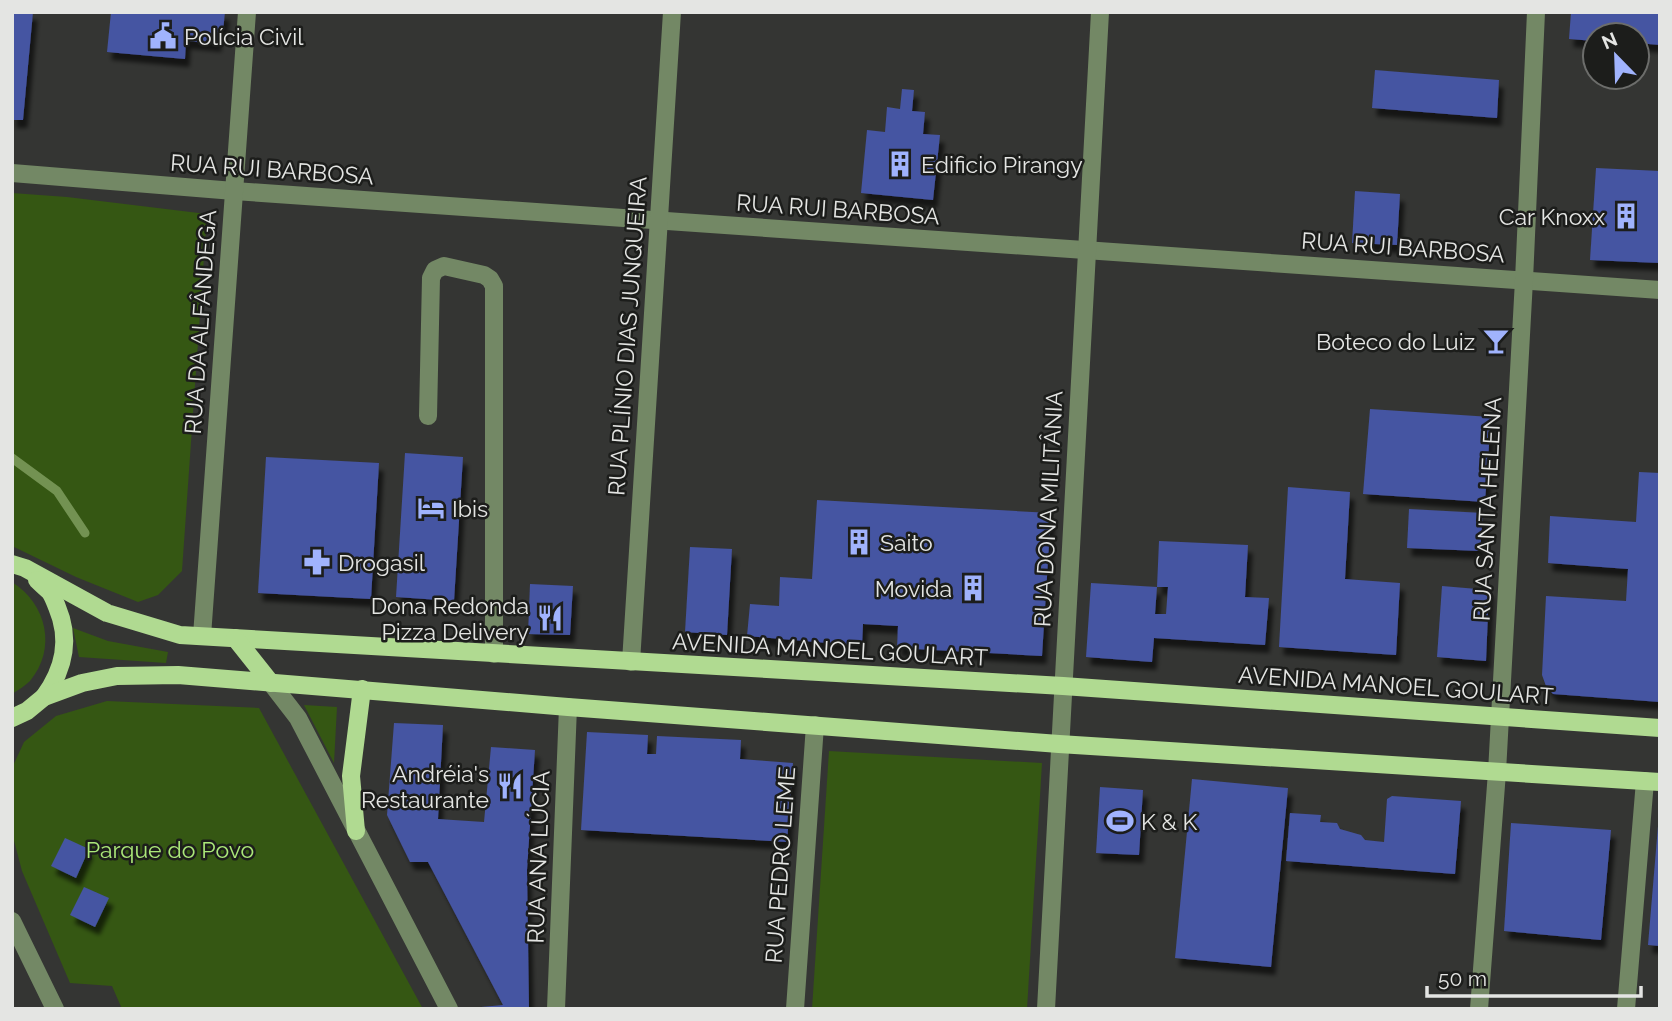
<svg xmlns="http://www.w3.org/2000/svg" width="1672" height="1021" viewBox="0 0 1672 1021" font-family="Raleway,sans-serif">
  <defs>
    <filter id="shadow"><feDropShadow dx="4.5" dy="8" stdDeviation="2" flood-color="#0009"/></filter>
  </defs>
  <rect width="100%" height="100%" fill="#343533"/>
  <g fill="#355713">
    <polygon points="12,193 67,197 207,214 182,571 158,595 138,602 76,577 12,546"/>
    <path d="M 12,582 C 47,604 57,649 30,681 C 25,686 18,690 12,694 Z"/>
    <polygon points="73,628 108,641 168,652 166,663 79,657"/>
    <polygon points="107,701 259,708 423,1009 122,1009 112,986 70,983 22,871 12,833 12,768 24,742 56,716"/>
    <polygon points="304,705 337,707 334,763"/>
    <polygon points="829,751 1042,763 1027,1009 812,1009"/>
  </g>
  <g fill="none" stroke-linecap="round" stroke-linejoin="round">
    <polyline stroke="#739252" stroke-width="9" points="12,458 57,491 85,533"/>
  </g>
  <g fill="#4554a2" filter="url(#shadow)">
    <polygon points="12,12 33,12 23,120 12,120"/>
    <polygon points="111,12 225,12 223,31 218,30 217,44 186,41 185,59 107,52"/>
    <polygon points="1571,12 1660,12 1660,45 1637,43 1637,35 1595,35 1595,41 1569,39"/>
    <polygon points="1375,70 1499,80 1497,118 1372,108"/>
    <polygon points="902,89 914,90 912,111 925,112 923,134 940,135 933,200 861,193 867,130 885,132 887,107 900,109"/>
    <polygon points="1596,168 1660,171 1660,263 1590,260"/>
    <polygon points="1355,191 1400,194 1397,245 1352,243"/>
    <polygon points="1370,409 1491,417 1485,502 1363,494"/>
    <polygon points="405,453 463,457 454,601 396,597"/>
    <polygon points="266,457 379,463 371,599 258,593"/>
    <polygon points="1639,472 1660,473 1660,702 1553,694 1546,686 1542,675 1546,596 1626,601 1628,569 1548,563 1550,516 1636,522"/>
    <polygon points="1288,487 1350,492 1345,579 1400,583 1396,655 1279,647"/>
    <polygon points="817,500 1051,513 1042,656 897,648 898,626 863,624 862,646 747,636 750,604 779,606 780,577 812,579"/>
    <polygon points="1409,509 1483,513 1480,551 1407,548"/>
    <polygon points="1159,541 1248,545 1245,597 1269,598 1265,645 1154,638 1152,662 1086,657 1091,583 1157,587 1155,614 1166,614 1168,587 1157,587"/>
    <polygon points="690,547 732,549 727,635 685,632"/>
    <polygon points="530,584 573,586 570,635 528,634"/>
    <polygon points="1442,586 1489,590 1486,661 1437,657"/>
    <polygon points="394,723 443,725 438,819 484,822 491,747 535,750 527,870 529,1009 481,1009 481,1007 503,1005 428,862 410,862 387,815"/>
    <polygon points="587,732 648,735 647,754 656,754 657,736 741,740 740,759 793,763 787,842 581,830"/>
    <polygon points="1192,779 1288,788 1271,967 1175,958"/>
    <polygon points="1100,787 1143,790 1139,855 1096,853"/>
    <polygon points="1392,796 1461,801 1455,874 1286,861 1290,813 1321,815 1320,822 1337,823 1340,829 1361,835 1365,840 1384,842 1387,799"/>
    <polygon points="1511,823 1611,830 1601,940 1504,931"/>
    <polygon points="1658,826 1660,826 1660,946 1648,945"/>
    <polygon points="65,838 89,849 76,878 51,866"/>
    <polygon points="84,887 109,898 95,927 70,915"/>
  </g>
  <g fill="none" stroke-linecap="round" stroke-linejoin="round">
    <g stroke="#738865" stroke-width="18">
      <polyline points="12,173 234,191 1660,290"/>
      <polyline points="428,416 431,278 435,270 444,266 484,275 490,279 494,286 494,654"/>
      <polyline points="202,636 247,12"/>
      <polyline points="631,662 672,12"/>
      <polyline points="271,683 298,718 449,1009"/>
      <polyline points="12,921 55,1009"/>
      <polyline points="556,1009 568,707"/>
      <polyline points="795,1009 815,725"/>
      <polyline points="1046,1009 1100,12"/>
      <polyline points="1479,1009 1497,772 1524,280 1536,12"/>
      <polyline points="1626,1009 1645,781"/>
    </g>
    <g stroke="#b0da91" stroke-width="18">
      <polyline points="12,564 25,568 107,613 180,635 1063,686 1660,728"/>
      <path d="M 37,580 C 41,584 46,588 50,592 C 53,596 55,602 57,607 C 71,640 64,669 44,697"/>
      <polyline points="235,638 271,683"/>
      <polyline points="12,718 27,711 44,697 82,683 117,676 178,675 568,707 1059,744 1660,782"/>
      <polyline points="356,831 351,776 362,689"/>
    </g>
  </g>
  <defs>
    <g id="civic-bare" transform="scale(2.1)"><path d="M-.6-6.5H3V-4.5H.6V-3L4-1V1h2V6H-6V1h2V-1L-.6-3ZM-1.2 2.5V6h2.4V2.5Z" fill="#a0b3fd" stroke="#1c1d1b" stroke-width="2.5" paint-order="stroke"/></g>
    <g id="building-bare" transform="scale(2.1)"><path d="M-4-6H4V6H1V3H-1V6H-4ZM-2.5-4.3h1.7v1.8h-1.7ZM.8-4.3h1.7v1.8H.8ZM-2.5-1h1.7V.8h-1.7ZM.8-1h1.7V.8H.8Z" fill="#a0b3fd" stroke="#1c1d1b" stroke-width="2.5" paint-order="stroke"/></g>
    <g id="bar-bare" transform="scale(2.1)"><path d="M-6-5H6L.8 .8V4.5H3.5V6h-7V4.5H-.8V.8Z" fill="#a0b3fd" stroke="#1c1d1b" stroke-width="2.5" paint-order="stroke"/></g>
    <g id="hotel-bare" transform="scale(2.1)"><path d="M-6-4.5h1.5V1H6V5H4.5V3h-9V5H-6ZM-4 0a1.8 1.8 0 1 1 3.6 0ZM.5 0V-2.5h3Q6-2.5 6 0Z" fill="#a0b3fd" stroke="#1c1d1b" stroke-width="2.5" paint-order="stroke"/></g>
    <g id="pharmacy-bare" transform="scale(2.1)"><path d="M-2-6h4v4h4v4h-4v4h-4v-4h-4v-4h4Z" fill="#a0b3fd" stroke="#1c1d1b" stroke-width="2.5" paint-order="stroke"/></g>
    <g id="restaurant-bare" transform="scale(2.1)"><path d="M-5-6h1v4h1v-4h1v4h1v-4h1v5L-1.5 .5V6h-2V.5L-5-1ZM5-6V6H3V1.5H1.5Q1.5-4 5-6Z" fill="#a0b3fd" stroke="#1c1d1b" stroke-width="2.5" paint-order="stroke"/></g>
    <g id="stadium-bare" transform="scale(2.1)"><path d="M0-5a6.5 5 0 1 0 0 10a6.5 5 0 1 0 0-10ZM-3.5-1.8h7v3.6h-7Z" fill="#a0b3fd" stroke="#1c1d1b" stroke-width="2.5" paint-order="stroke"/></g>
  </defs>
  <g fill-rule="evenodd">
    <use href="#civic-bare" x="163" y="36"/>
    <use href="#building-bare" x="900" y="164"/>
    <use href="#building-bare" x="1626" y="216"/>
    <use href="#bar-bare" x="1496" y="341"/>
    <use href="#hotel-bare" x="431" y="508"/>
    <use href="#building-bare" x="859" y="542"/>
    <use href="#pharmacy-bare" x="317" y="562"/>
    <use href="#building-bare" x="973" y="588"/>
    <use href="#restaurant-bare" x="550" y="618"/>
    <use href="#restaurant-bare" x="510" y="786"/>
    <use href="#stadium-bare" x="1120" y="821"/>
  </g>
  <g text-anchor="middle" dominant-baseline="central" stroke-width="5" stroke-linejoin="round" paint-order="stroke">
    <g font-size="23" fill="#e4e5e3" stroke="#1c1d1b" text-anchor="start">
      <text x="184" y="36">Polícia Civil</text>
      <text x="921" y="164">Edificio Pirangy</text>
      <text x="1605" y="216" text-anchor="end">Car Knoxx</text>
      <text x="1475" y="341" text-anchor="end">Boteco do Luiz</text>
      <text x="452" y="508">Ibis</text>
      <text x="880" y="542">Saito</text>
      <text x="338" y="562">Drogasil</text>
      <text x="952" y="588" text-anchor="end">Movida</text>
      <text x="529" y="605" text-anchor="end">Dona Redonda<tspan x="529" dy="26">Pizza Delivery</tspan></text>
      <text x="489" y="773" text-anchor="end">Andréia's<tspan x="489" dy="26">Restaurante</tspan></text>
      <text x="1141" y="821">K &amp; K</text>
    </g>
    <g font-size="23" fill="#e4e5e3" stroke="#1c1d1b">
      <text transform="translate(272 169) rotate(4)">RUA RUI BARBOSA</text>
      <text transform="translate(838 209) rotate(4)">RUA RUI BARBOSA</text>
      <text transform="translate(1403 247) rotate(4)">RUA RUI BARBOSA</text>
      <text transform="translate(200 322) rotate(-86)">RUA DA ALFÂNDEGA</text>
      <text transform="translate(627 336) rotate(-86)">RUA PLÍNIO DIAS JUNQUEIRA</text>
      <text transform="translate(1048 509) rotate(-87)">RUA DONA MILITÂNIA</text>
      <text transform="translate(1487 509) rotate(-87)">RUA SANTA HELENA</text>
      <text transform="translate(830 649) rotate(3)">AVENIDA MANOEL GOULART</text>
      <text transform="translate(1396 685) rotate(4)">AVENIDA MANOEL GOULART</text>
      <text transform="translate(538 857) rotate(-88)">RUA ANA LÚCIA</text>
      <text transform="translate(780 865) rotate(-86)">RUA PEDRO LEME</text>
    </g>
    <g font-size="23" fill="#abe879" stroke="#1c1d1b">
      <text x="170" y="849">Parque do Povo</text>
    </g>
  </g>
  <rect width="1672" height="1021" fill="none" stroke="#e4e5e3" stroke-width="28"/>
  <g transform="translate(1616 56) rotate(337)"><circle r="33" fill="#1c1d1b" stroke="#6c6d6b" stroke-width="2"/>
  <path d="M0-5L12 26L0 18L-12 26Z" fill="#a0b3fd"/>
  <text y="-10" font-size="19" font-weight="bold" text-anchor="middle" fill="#e4e5e3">N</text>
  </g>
  <path d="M1427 986v10h214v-10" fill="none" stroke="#e4e5e3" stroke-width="3.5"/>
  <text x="1438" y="986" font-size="21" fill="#e4e5e3" stroke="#1c1d1b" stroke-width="5" paint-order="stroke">50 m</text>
</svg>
